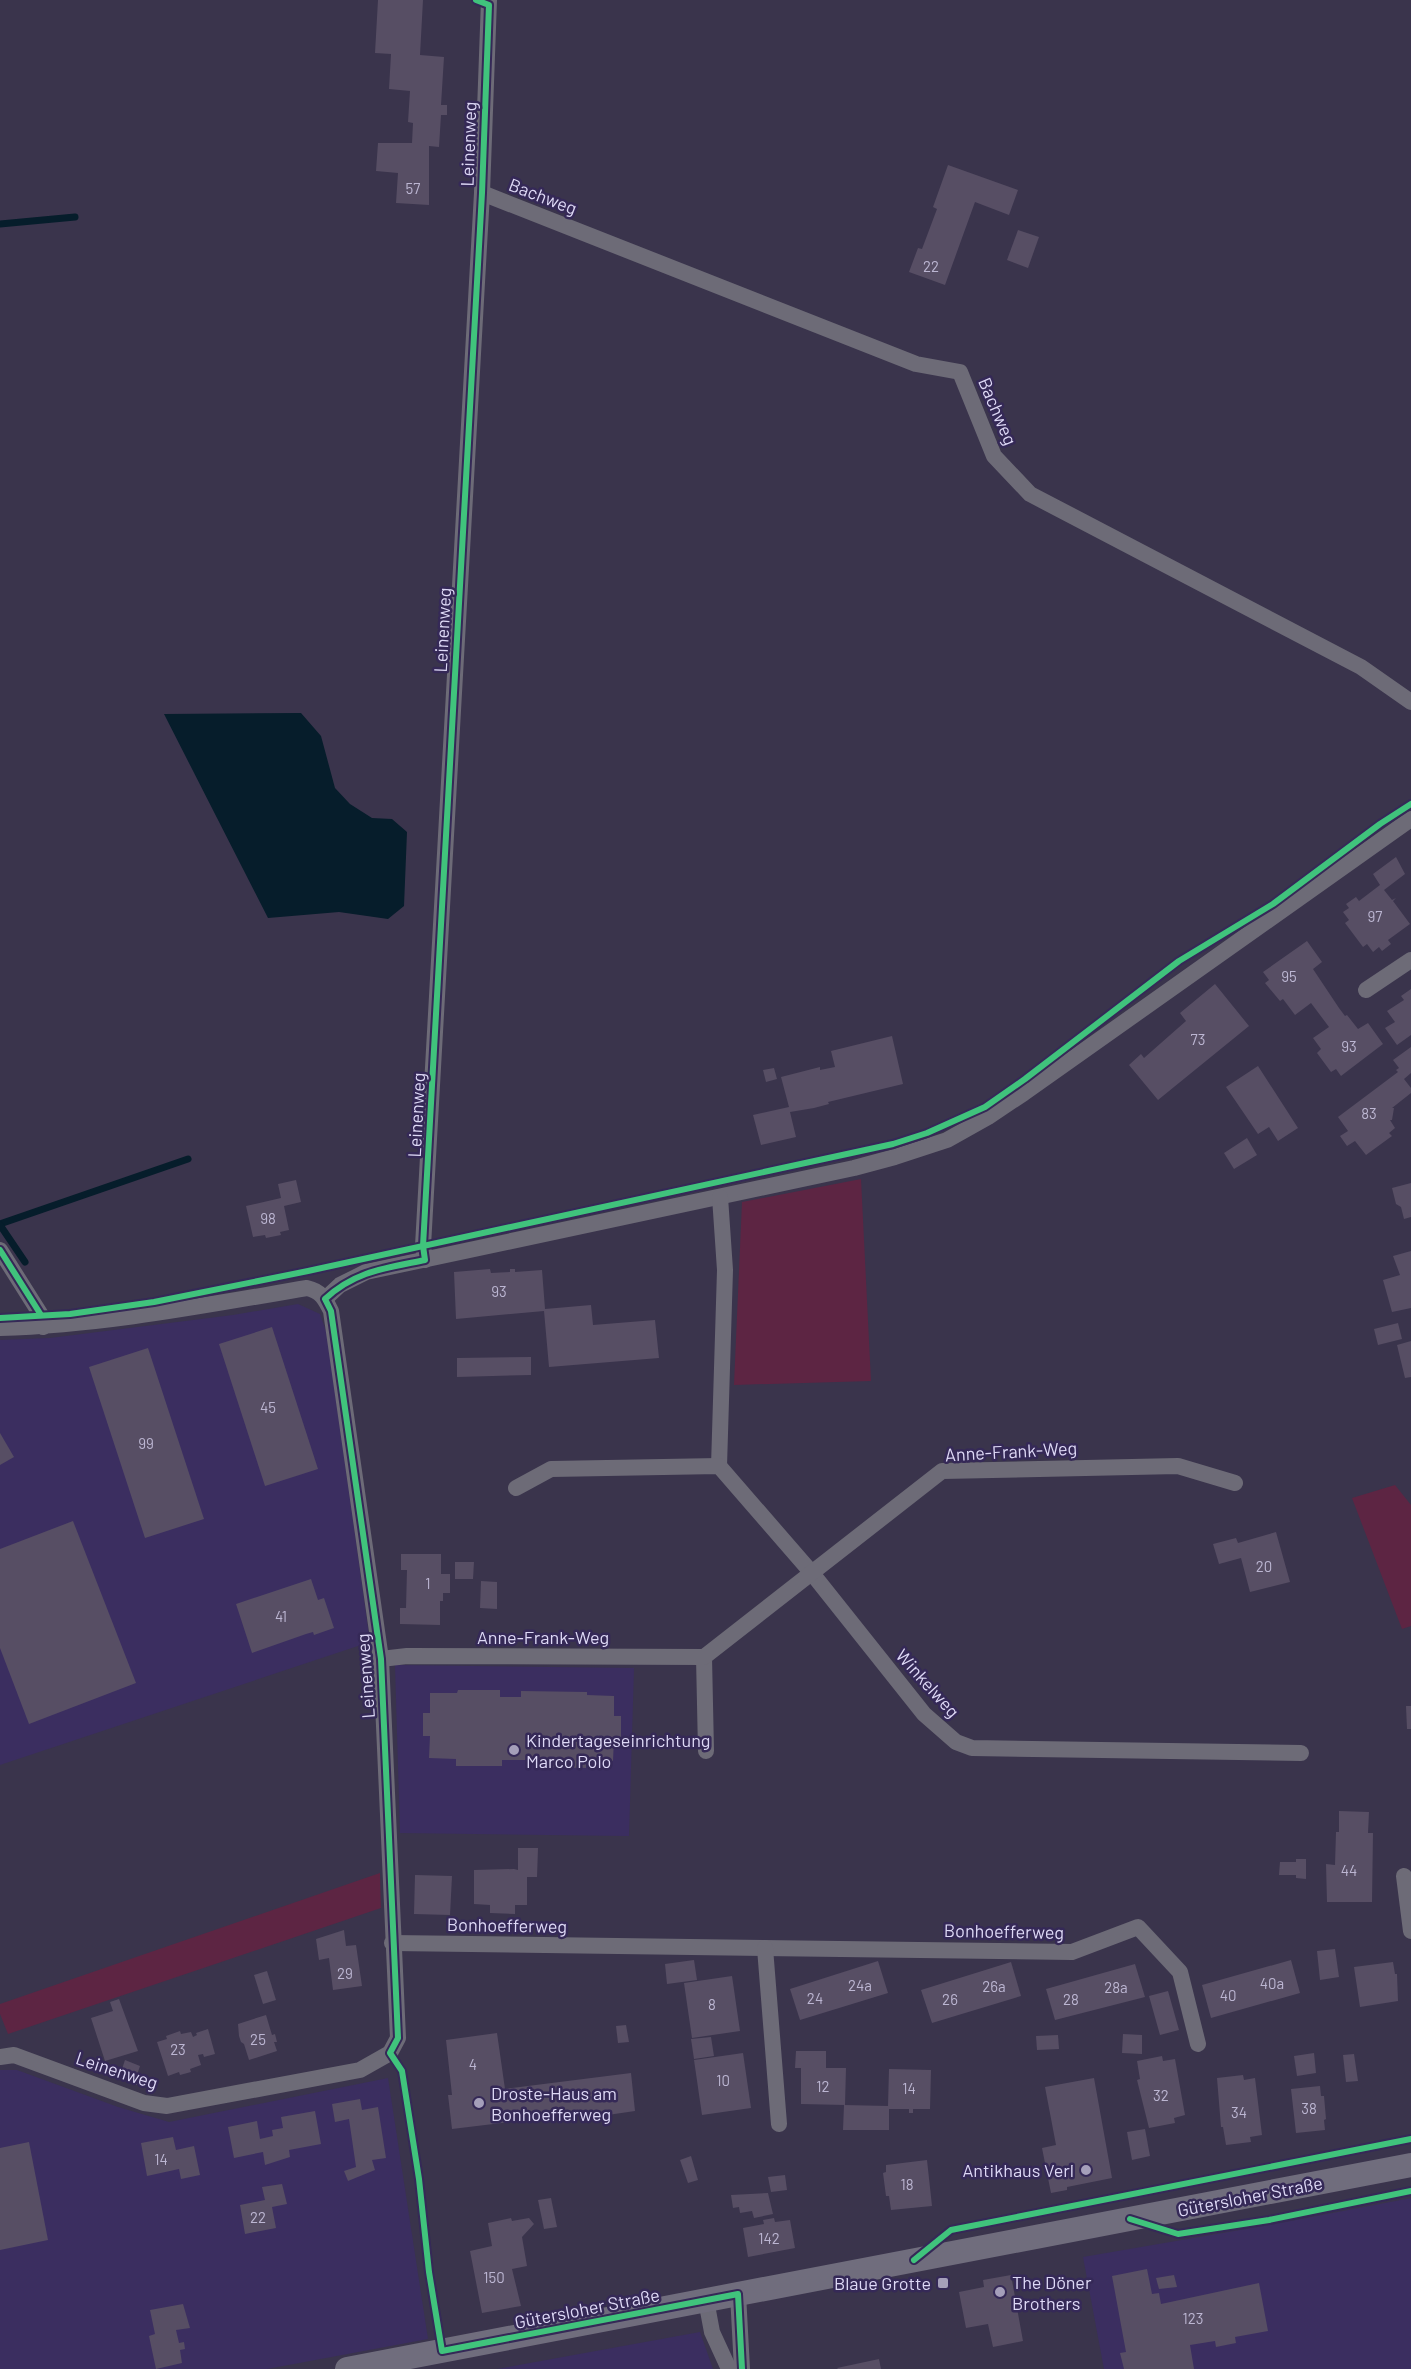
<svg xmlns="http://www.w3.org/2000/svg" width="1411" height="2369" viewBox="0 0 1411 2369" font-family="Barlow,sans-serif">
  <rect width="100%" height="100%" fill="#3a344c"/>
  <g fill="#3b2e60">
    <polygon points="298,1304 320,1314 327,1334 370,1642 0,1765 0,1340 50,1338 233,1315"/>
    <polygon points="395,1665 634,1668 629,1836 400,1833"/>
    <polygon points="0,2070 17,2070 118,2107 169,2122 388,2078 428,2339 267,2369 0,2369"/>
    <polygon points="1411,2198 1411,2369 1104,2369 1083,2257 1275,2224"/>
    <polygon points="700,2332 713,2369 497,2369"/>
  </g>
  <g fill="#5d2543">
    <polygon points="861,1179 871,1381 734,1385 742,1202"/>
    <polygon points="1395,1485 1411,1505 1411,1626 1402,1629 1352,1498"/>
    <polygon points="380,1873 381,1908 8,2034 0,2014 0,2004"/>
  </g>
  <polygon fill="#061d2b" points="301,713 321,736 335,788 350,804 372,818 392,819 407,832 404,906 388,919 339,912 268,918 164,714"/>
  <g fill="none" stroke-linecap="round" stroke-linejoin="round">
    <g stroke="#061d2b" stroke-width="7">
      <polyline points="0,224 75,217"/>
      <polyline points="0,1224 188,1159"/>
      <polyline points="0,1225 25,1262"/>
    </g>
  </g>
  <g fill="#574e64">
    <polygon points="378,0 423,0 420,55 444,57 441,105 447,105 447,115 441,115 439,147 429,146 429,205 396,203 398,173 376,171 378,143 412,143 413,123 408,122 410,91 389,89 391,54 375,53"/>
    <polygon points="948,165 1018,190 1009,215 975,202 945,285 909,272 918,248 922,249 937,209 933,207"/>
    <polygon points="1018,230 1039,237 1028,268 1007,260"/>
    <polygon points="1396,857 1405,874 1384,890 1392,900 1396,898 1393,901 1410,924 1388,940 1391,944 1382,951 1379,947 1373,952 1367,944 1363,947 1345,923 1349,920 1343,912 1349,908 1346,904 1356,897 1359,901 1380,885 1373,874"/>
    <polygon points="1307,941 1322,962 1313,969 1339,1008 1345,1016 1347,1015 1358,1029 1368,1023 1383,1044 1341,1076 1336,1069 1331,1072 1317,1053 1321,1049 1313,1038 1329,1027 1311,1003 1295,1015 1283,999 1280,1001 1265,983 1269,980 1263,972"/>
    <polygon points="1215,984 1249,1026 1158,1100 1129,1065 1141,1054 1144,1058 1186,1021 1180,1013"/>
    <polygon points="1411,989 1411,1035 1397,1045 1385,1028 1395,1022 1387,1011 1404,1000 1401,996"/>
    <polygon points="892,1036 903,1084 828,1102 829,1104 814,1108 790,1112 796,1137 761,1145 753,1115 789,1107 781,1077 820,1067 820,1070 835,1067 831,1051"/>
    <polygon points="1411,1047 1411,1073 1404,1079 1411,1088 1411,1093 1392,1108 1394,1108 1392,1120 1390,1120 1395,1128 1389,1133 1392,1136 1366,1155 1355,1141 1347,1146 1340,1136 1348,1131 1338,1117 1398,1072 1396,1070 1399,1068 1393,1060"/>
    <polygon points="1258,1066 1298,1128 1278,1141 1269,1127 1258,1134 1226,1087"/>
    <polygon points="774,1068 777,1079 766,1082 763,1070"/>
    <polygon points="1247,1138 1257,1155 1234,1169 1224,1153"/>
    <polygon points="296,1180 301,1202 284,1206 289,1230 280,1232 281,1235 266,1238 265,1235 253,1237 246,1206 281,1198 278,1184"/>
    <polygon points="1411,1183 1411,1217 1404,1219 1401,1207 1396,1204 1392,1188"/>
    <polygon points="1411,1251 1411,1308 1392,1312 1383,1280 1400,1275 1393,1256"/>
    <polygon points="490,1269 491,1273 510,1272 510,1269 515,1269 515,1272 542,1270 545,1309 591,1305 593,1325 655,1320 659,1358 549,1367 544,1311 456,1319 454,1272"/>
    <polygon points="1398,1323 1402,1339 1378,1345 1374,1329"/>
    <polygon points="272,1327 318,1469 265,1486 219,1344"/>
    <polygon points="1411,1341 1411,1377 1405,1378 1397,1345"/>
    <polygon points="148,1348 204,1519 145,1538 89,1367"/>
    <polygon points="531,1357 531,1375 457,1377 457,1358"/>
    <polygon points="0,1433 14,1457 0,1465"/>
    <polygon points="73,1521 136,1683 29,1724 0,1648 0,1549"/>
    <polygon points="1276,1532 1290,1582 1250,1592 1241,1558 1219,1564 1213,1544 1236,1538 1238,1543"/>
    <polygon points="401,1554 441,1554 441,1574 450,1574 450,1593 443,1593 443,1601 440,1601 440,1625 400,1624 400,1608 406,1608 407,1570 401,1570"/>
    <polygon points="455,1562 474,1562 473,1579 455,1579"/>
    <polygon points="311,1579 318,1600 324,1598 334,1628 314,1635 313,1632 306,1634 252,1653 236,1604"/>
    <polygon points="481,1581 497,1582 497,1609 480,1608"/>
    <polygon points="458,1690 500,1690 500,1697 521,1697 521,1691 587,1692 587,1695 614,1696 614,1716 621,1716 621,1739 614,1739 613,1761 586,1761 586,1768 541,1767 541,1760 502,1760 502,1766 456,1766 456,1759 429,1758 430,1736 423,1736 423,1713 430,1713 430,1693 457,1693"/>
    <polygon points="1406,1706 1411,1706 1411,1729 1407,1729"/>
    <polygon points="1339,1811 1369,1812 1368,1833 1373,1833 1372,1902 1327,1902 1326,1864 1335,1865 1336,1832 1339,1832"/>
    <polygon points="518,1848 538,1848 537,1877 527,1877 527,1905 515,1905 515,1914 490,1913 490,1905 474,1904 474,1870 514,1869 518,1870"/>
    <polygon points="1296,1859 1306,1859 1306,1879 1296,1878 1296,1875 1279,1875 1280,1862 1296,1862"/>
    <polygon points="415,1875 452,1876 450,1915 414,1914"/>
    <polygon points="344,1930 346,1946 356,1945 362,1986 333,1990 329,1958 319,1960 316,1939"/>
    <polygon points="1335,1949 1339,1977 1320,1980 1317,1951"/>
    <polygon points="694,1960 697,1980 667,1984 665,1964"/>
    <polygon points="1291,1960 1300,1993 1211,2018 1202,1985"/>
    <polygon points="878,1961 888,1993 800,2020 790,1989"/>
    <polygon points="1011,1962 1021,1996 932,2023 921,1990"/>
    <polygon points="1393,1962 1395,1974 1397,1974 1398,2001 1360,2007 1354,1967"/>
    <polygon points="1135,1964 1145,1997 1055,2020 1046,1989"/>
    <polygon points="267,1971 276,2000 263,2004 254,1975"/>
    <polygon points="732,1976 740,2031 692,2038 684,1983"/>
    <polygon points="1168,1991 1179,2030 1160,2035 1149,1996"/>
    <polygon points="119,1999 138,2051 105,2061 91,2018 113,2011 110,2002"/>
    <polygon points="266,2015 272,2035 275,2034 277,2042 274,2042 277,2051 249,2060 244,2044 241,2042 239,2036 238,2024"/>
    <polygon points="626,2025 629,2042 618,2043 616,2026"/>
    <polygon points="208,2029 215,2054 204,2057 203,2054 198,2055 201,2065 190,2069 191,2072 180,2075 179,2072 168,2076 157,2042 167,2039 166,2036 180,2031 181,2034 191,2032 193,2037 197,2035 196,2033"/>
    <polygon points="497,2033 505,2089 631,2073 635,2111 601,2116 601,2111 452,2129 448,2095 452,2095 446,2040"/>
    <polygon points="1123,2034 1142,2035 1142,2054 1122,2053"/>
    <polygon points="1058,2035 1059,2049 1037,2050 1036,2036"/>
    <polygon points="711,2037 714,2056 694,2059 691,2039"/>
    <polygon points="796,2051 826,2051 826,2068 846,2068 845,2105 801,2104 801,2068 795,2068"/>
    <polygon points="743,2053 751,2108 702,2115 694,2060"/>
    <polygon points="1314,2053 1316,2073 1297,2076 1294,2056"/>
    <polygon points="1354,2054 1358,2081 1346,2082 1343,2055"/>
    <polygon points="1162,2056 1163,2061 1175,2059 1185,2115 1174,2118 1175,2123 1149,2128 1137,2080 1140,2079 1137,2061"/>
    <polygon points="125,2060 140,2066 137,2075 141,2076 137,2085 112,2075 115,2067 122,2069"/>
    <polygon points="889,2069 931,2070 930,2109 913,2109 913,2113 909,2113 909,2109 889,2109 889,2130 843,2130 844,2105 888,2106"/>
    <polygon points="1243,2075 1244,2080 1255,2078 1262,2135 1250,2137 1251,2142 1226,2145 1223,2127 1221,2127 1217,2078"/>
    <polygon points="1094,2078 1112,2178 1067,2187 1067,2190 1051,2193 1042,2148 1056,2145 1045,2087"/>
    <polygon points="1320,2086 1321,2096 1324,2096 1326,2119 1324,2120 1325,2130 1296,2133 1291,2089"/>
    <polygon points="360,2099 362,2110 378,2107 386,2158 372,2160 375,2170 348,2181 344,2171 356,2167 349,2119 335,2122 332,2104"/>
    <polygon points="315,2111 321,2144 289,2150 290,2157 265,2165 263,2152 234,2158 228,2127 257,2121 260,2139 273,2136 272,2130 283,2128 281,2117"/>
    <polygon points="1145,2129 1150,2156 1132,2160 1127,2132"/>
    <polygon points="173,2137 176,2150 194,2146 200,2175 181,2179 179,2169 147,2176 141,2143"/>
    <polygon points="29,2142 48,2240 0,2250 0,2148"/>
    <polygon points="691,2156 698,2180 688,2183 680,2160"/>
    <polygon points="927,2160 932,2206 891,2210 889,2196 886,2196 883,2173 886,2172 886,2165"/>
    <polygon points="785,2175 787,2190 771,2192 768,2177"/>
    <polygon points="282,2184 287,2204 272,2207 276,2228 245,2234 240,2205 265,2200 262,2187"/>
    <polygon points="768,2193 773,2214 754,2218 752,2211 740,2213 739,2207 733,2208 731,2195"/>
    <polygon points="551,2198 557,2227 544,2229 538,2200"/>
    <polygon points="511,2218 512,2221 529,2218 534,2224 522,2237 527,2266 512,2269 521,2306 482,2313 470,2251 492,2246 488,2223"/>
    <polygon points="774,2218 775,2222 790,2220 795,2248 748,2257 743,2228 764,2224 763,2220"/>
    <polygon points="1147,2269 1152,2294 1159,2293 1161,2304 1259,2283 1268,2331 1235,2337 1236,2343 1216,2347 1215,2341 1190,2345 1194,2369 1124,2369 1120,2353 1126,2352 1112,2276"/>
    <polygon points="1011,2275 1023,2341 993,2347 988,2324 966,2328 959,2292 984,2287 983,2280"/>
    <polygon points="1174,2275 1177,2287 1159,2289 1156,2278"/>
    <polygon points="183,2304 190,2328 176,2330 179,2343 184,2342 185,2349 180,2350 182,2363 156,2369 149,2336 155,2334 150,2310"/>
    <polygon points="879,2359 881,2369 838,2369 837,2368"/>
  </g>
  <g fill="none" stroke-linecap="round" stroke-linejoin="round">
    <g stroke="#6d6b77" stroke-width="16">
      <polyline points="482,193 916,364 960,372 994,456 1030,494 1361,667 1411,702"/>
      <polyline points="1366,990 1411,960"/>
      <polyline points="0,1250 41,1315 43,1327"/>
      <polyline points="425,1260 423,1246 482,193 489,0"/>
      <polyline points="325,1299 340,1285 366,1272 854,1168 895,1157 947,1140 988,1117 1024,1093 1411,819"/>
      <path d="M 0,1328 C 104,1325 206,1305 307,1288 C 321,1291 325,1299 331,1311 L 381,1659 L 398,2038 L 390,2053 L 360,2070 L 167,2106 L 144,2103 L 14,2055 L 0,2057"/>
      <polyline points="719,1466 725,1270 720,1197"/>
      <polyline points="516,1488 551,1469 719,1466 811,1572 924,1714 956,1742 972,1748 1301,1753"/>
      <polyline points="704,1657 706,1751"/>
      <polyline points="381,1659 407,1656 704,1657 942,1471 1178,1466 1235,1483"/>
      <polyline points="1404,1876 1411,1931"/>
      <polyline points="392,1943 1072,1952 1138,1927 1180,1972 1198,2044"/>
      <polyline points="765,1948 779,2124"/>
      <polyline points="738,2294 742,2369"/>
      <polyline points="706,2300 712,2332 729,2369"/>
    </g>
    <polyline stroke="#706d7d" stroke-width="24" points="347,2369 1411,2165"/>
    <g stroke="#352957" stroke-width="10">
      <g id="cycleway">
        <path d="M 476,0 L 489,5 L 482,193 L 423,1246 L 425,1260 C 386,1268 355,1271 325,1299 L 331,1311 L 381,1659 L 398,2038 L 390,2053 L 402,2071 L 419,2179 L 429,2272 L 442,2351 L 738,2294 L 742,2369"/>
        <polyline points="0,1250 41,1315"/>
        <polyline points="0,1318 70,1314 154,1302 308,1271 893,1144 927,1133 985,1107 1025,1079 1179,961 1273,904 1380,824 1411,804"/>
        <polyline points="1130,2219 1178,2234 1269,2220 1411,2191"/>
        <polyline points="914,2260 951,2230 1411,2139"/>
      </g>
    </g>
    <use href="#cycleway" stroke="#40c37c" stroke-width="6"/>
  </g>
  <g fill="#a59fba" stroke="#352957" stroke-width="2">
    <circle cx="514" cy="1750" r="6"/>
    <circle cx="479" cy="2103" r="6"/>
    <circle cx="1086" cy="2170" r="6"/>
    <rect x="937" y="2277" width="12" height="12" rx="3"/>
    <circle cx="1000" cy="2292" r="6"/>
  </g>
  <g text-anchor="middle" dominant-baseline="central" stroke-width="5" stroke-linejoin="round" paint-order="stroke">
    <g font-size="15" fill="#bcb6d2">
      <text x="413" y="188">57</text>
      <text x="931" y="266">22</text>
      <text x="1375" y="916">97</text>
      <text x="1289" y="976">95</text>
      <text x="1198" y="1039">73</text>
      <text x="1349" y="1046">93</text>
      <text x="1369" y="1113">83</text>
      <text x="268" y="1218">98</text>
      <text x="499" y="1291">93</text>
      <text x="268" y="1407">45</text>
      <text x="146" y="1443">99</text>
      <text x="1264" y="1566">20</text>
      <text x="428" y="1583">1</text>
      <text x="281" y="1616">41</text>
      <text x="1349" y="1870">44</text>
      <text x="345" y="1973">29</text>
      <text x="1272" y="1983">40a</text>
      <text x="860" y="1985">24a</text>
      <text x="994" y="1986">26a</text>
      <text x="1116" y="1987">28a</text>
      <text x="1228" y="1995">40</text>
      <text x="815" y="1998">24</text>
      <text x="950" y="1999">26</text>
      <text x="1071" y="1999">28</text>
      <text x="712" y="2004">8</text>
      <text x="258" y="2039">25</text>
      <text x="178" y="2049">23</text>
      <text x="473" y="2064">4</text>
      <text x="723" y="2080">10</text>
      <text x="823" y="2086">12</text>
      <text x="909" y="2088">14</text>
      <text x="1161" y="2095">32</text>
      <text x="1309" y="2108">38</text>
      <text x="1239" y="2112">34</text>
      <text x="161" y="2159">14</text>
      <text x="907" y="2184">18</text>
      <text x="258" y="2217">22</text>
      <text x="769" y="2238">142</text>
      <text x="494" y="2277">150</text>
      <text x="1193" y="2318">123</text>
    </g>
    <g font-size="18" fill="#ded9f6" stroke="#352957">
      <text transform="translate(468 144) rotate(-88)">Leinenweg</text>
      <text transform="translate(543 196) rotate(21)">Bachweg</text>
      <text transform="translate(998 411) rotate(67)">Bachweg</text>
      <text transform="translate(442 630) rotate(-87)">Leinenweg</text>
      <text transform="translate(416 1115) rotate(-87)">Leinenweg</text>
      <text transform="translate(1011 1451) rotate(-3)">Anne-Frank-Weg</text>
      <text x="543" y="1637">Anne-Frank-Weg</text>
      <text transform="translate(365 1676) rotate(-94)">Leinenweg</text>
      <text transform="translate(928 1683) rotate(48)">Winkelweg</text>
      <text transform="translate(507 1925) rotate(1)">Bonhoefferweg</text>
      <text transform="translate(1004 1931) rotate(1)">Bonhoefferweg</text>
      <text transform="translate(117 2070) rotate(18)">Leinenweg</text>
      <text transform="translate(1250 2196) rotate(-11)">Gütersloher Straße</text>
      <text transform="translate(587 2308) rotate(-11)">Gütersloher Straße</text>
    </g>
    <g font-size="18" fill="#ded9f6" stroke="#352957" text-anchor="start">
      <text x="526" y="1740">Kindertageseinrichtung<tspan x="526" dy="21">Marco Polo</tspan></text>
      <text x="491" y="2093">Droste-Haus am<tspan x="491" dy="21">Bonhoefferweg</tspan></text>
      <text x="1074" y="2170" text-anchor="end">Antikhaus Verl</text>
      <text x="1012" y="2282">The Döner<tspan x="1012" dy="21">Brothers</tspan></text>
      <text x="931" y="2283" text-anchor="end">Blaue Grotte</text>
    </g>
  </g>
</svg>
